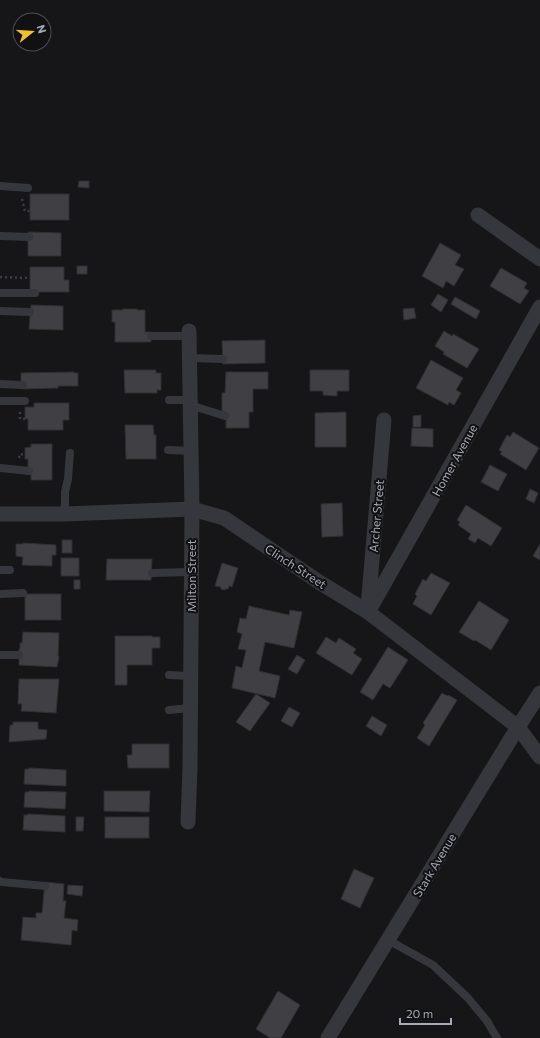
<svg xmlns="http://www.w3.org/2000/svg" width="540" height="1038" viewBox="0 0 540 1038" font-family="Commissioner,sans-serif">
  <rect width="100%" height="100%" fill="#161517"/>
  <g fill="#404044" stroke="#302f33">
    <polygon points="79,181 89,181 89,188 78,187"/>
    <rect x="30" y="194" width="39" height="26"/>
    <polygon points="28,232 61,233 61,256 28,256"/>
    <polygon points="440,243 461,255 455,265 464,269 454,286 446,281 443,288 422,276"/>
    <rect x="77" y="266" width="10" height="8"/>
    <polygon points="30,267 64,267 64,280 69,280 69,292 30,292"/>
    <polygon points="501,268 527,283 524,288 529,291 520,304 490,286"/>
    <polygon points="438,294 448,300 441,312 431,305"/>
    <polygon points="455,297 480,311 476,319 451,304"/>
    <polygon points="31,305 63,306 63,330 29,329"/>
    <polygon points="414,308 416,318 404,320 403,309"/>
    <polygon points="123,309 137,309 137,310 145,310 145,332 151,332 151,342 115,342 115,322 112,322 112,310 123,310"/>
    <polygon points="444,331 452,336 453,334 479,349 467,368 443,354 444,352 435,346"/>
    <polygon points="265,340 265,363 223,364 222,341"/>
    <polygon points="431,360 463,378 456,390 461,393 454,405 449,402 448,405 416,388"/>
    <polygon points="124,370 156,370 156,373 161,373 161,390 157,390 157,393 125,393"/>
    <polygon points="310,370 349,370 349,391 337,391 337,396 323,395 323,391 310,391"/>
    <polygon points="74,372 74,373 78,373 78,386 58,386 58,388 23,389 21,382 21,373"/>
    <polygon points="226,372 268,372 268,389 253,389 253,412 249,412 249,428 226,428 226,412 222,412 222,393 225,393"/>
    <polygon points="34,403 69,403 69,420 63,420 63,430 28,430 28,419 25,419 25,407 34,407"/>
    <polygon points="346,412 346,447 315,447 315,413"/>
    <polygon points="421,415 421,427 413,427 413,416"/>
    <polygon points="125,425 153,425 154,435 156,435 156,459 126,459"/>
    <polygon points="412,428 433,429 433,447 411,446"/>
    <polygon points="513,432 539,448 526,470 500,454 502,452 499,450 507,435 510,437"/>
    <polygon points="31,444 52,444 52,480 31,480 31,469 28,469 28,459 25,459 25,448 31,447"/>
    <polygon points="490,465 507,474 498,491 481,482"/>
    <polygon points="530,489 538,493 534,503 526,499"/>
    <polygon points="342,503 343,536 322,537 321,504"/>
    <polygon points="466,505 502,528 491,546 478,538 475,543 468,539 471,534 458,525 460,522 457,520"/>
    <rect x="62" y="540" width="10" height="13"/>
    <polygon points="23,543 56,545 56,555 52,555 52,566 22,565 23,557 16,556 16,544 23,544"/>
    <polygon points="540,544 540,560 533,556"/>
    <rect x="61" y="558" width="18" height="18"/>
    <polygon points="107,559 152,559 151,580 106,580"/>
    <polygon points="222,563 238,568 232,587 229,586 228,589 225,589 225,590 221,589 221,587 215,586"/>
    <polygon points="431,573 450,583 431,615 413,604 417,596 415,594 423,579 426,581"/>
    <rect x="74" y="580" width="6" height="9"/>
    <rect x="25" y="594" width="36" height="26"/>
    <polygon points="479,601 509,620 491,650 475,640 474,641 459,632"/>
    <polygon points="249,606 289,615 290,610 302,612 294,648 265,642 259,671 280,676 275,698 232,688 236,666 242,668 246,650 238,649 242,634 237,632 240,618 246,619"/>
    <polygon points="23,632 59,633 58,655 59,657 57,667 19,665 19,649 20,649 20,643 22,643"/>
    <polygon points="115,636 152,636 152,637 160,637 160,648 152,648 152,665 127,665 127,685 115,685"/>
    <polygon points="326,637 336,643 339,638 356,649 353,653 362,659 352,675 316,653"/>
    <polygon points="388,647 408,660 390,688 383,684 373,700 360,692"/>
    <polygon points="297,655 305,660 297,674 288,669"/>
    <polygon points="19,679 59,679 56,713 21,711 22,704 18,704"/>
    <polygon points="442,693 447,696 448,695 457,700 429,746 417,738 425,725 423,723"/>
    <polygon points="256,694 270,703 250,731 236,722"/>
    <polygon points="289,707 300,713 292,727 281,721"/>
    <polygon points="372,716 387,725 381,736 366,726"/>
    <polygon points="13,722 38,722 38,729 47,730 46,739 9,742 10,725 13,725"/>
    <polygon points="132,744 169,744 169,768 128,768 127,755 132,755"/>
    <polygon points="29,768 66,770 66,786 24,784 25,769 29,769"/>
    <polygon points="29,791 66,792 65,809 24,807 25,792 29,792"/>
    <polygon points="104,791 150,791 149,812 104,811"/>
    <polygon points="28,814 65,816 65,832 23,830 24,815 28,815"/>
    <polygon points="76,817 84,817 83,831 76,831"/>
    <rect x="105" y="817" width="44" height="21"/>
    <polygon points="354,869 374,878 360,908 341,899"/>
    <polygon points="45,882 64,884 63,901 66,901 64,918 78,920 77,931 72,930 71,945 21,940 23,917 36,918 36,913 42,913"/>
    <polygon points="68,885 83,886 82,896 67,894"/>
    <polygon points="278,991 300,1005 281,1038 270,1038 256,1029"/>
  </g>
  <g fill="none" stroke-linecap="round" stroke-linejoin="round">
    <g stroke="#3c3e43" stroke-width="2.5" stroke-dasharray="2 3" stroke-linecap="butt">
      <polyline points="22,199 25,211 30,211"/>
      <polyline points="0,277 30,278"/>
      <polyline points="20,412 20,419 25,419"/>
      <polyline points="19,458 20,454 25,455"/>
    </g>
    <g stroke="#36373c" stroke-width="8">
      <polyline points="0,186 28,188"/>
      <polyline points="0,236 29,237"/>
      <polyline points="0,293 35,293"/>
      <polyline points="0,311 30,312"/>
      <polyline points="151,336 189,336"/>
      <polyline points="190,358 223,359"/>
      <polyline points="0,384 23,385"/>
      <polyline points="169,400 190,400"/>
      <polyline points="0,401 25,401"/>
      <polyline points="190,405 225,416"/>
      <polyline points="168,450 191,451"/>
      <polyline points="0,468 29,471"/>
      <polyline points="65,514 65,492 68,479 70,453"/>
      <polyline points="0,570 10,570"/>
      <polyline points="152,573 191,572"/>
      <polyline points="0,594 23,593"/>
      <polyline points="0,655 19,655"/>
      <polyline points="169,675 191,676"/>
      <polyline points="169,710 190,708"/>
      <polyline points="0,881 2,882 45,886"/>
      <polyline points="388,940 433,965 468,998 487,1021 497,1038"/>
    </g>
    <g stroke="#36373c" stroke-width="15">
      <polyline points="478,215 540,259"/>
      <polyline points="0,514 65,514 192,509 224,518 319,582 368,612 518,727 540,757"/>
      <polyline points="368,607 384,420"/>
      <polyline points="368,612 540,307"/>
      <polyline points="188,822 190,768 192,509 189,331"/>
      <polyline points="328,1038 518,727 540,693"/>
    </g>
  </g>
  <g text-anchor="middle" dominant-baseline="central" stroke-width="4" stroke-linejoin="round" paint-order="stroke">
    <g font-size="12" fill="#a7abb7" stroke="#111012">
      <text transform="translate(454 460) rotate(-61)">Homer Avenue</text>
      <text transform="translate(376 516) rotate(-85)">Archer Street</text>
      <text transform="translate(296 566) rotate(33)">Clinch Street</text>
      <text transform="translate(191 576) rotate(-90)">Milton Street</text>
      <text transform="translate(434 865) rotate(-59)">Stark Avenue</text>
    </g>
  </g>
  <g transform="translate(32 32) rotate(73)"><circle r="19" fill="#111012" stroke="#4d4e54"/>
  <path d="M0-3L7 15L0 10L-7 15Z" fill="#f0c034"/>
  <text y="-6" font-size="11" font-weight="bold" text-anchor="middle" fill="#a7abb7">N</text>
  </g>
  <path d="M400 1018v6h51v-6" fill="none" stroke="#a7abb7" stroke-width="2"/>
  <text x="406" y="1018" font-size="12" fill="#a7abb7" stroke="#111012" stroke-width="3" paint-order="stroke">20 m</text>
</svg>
